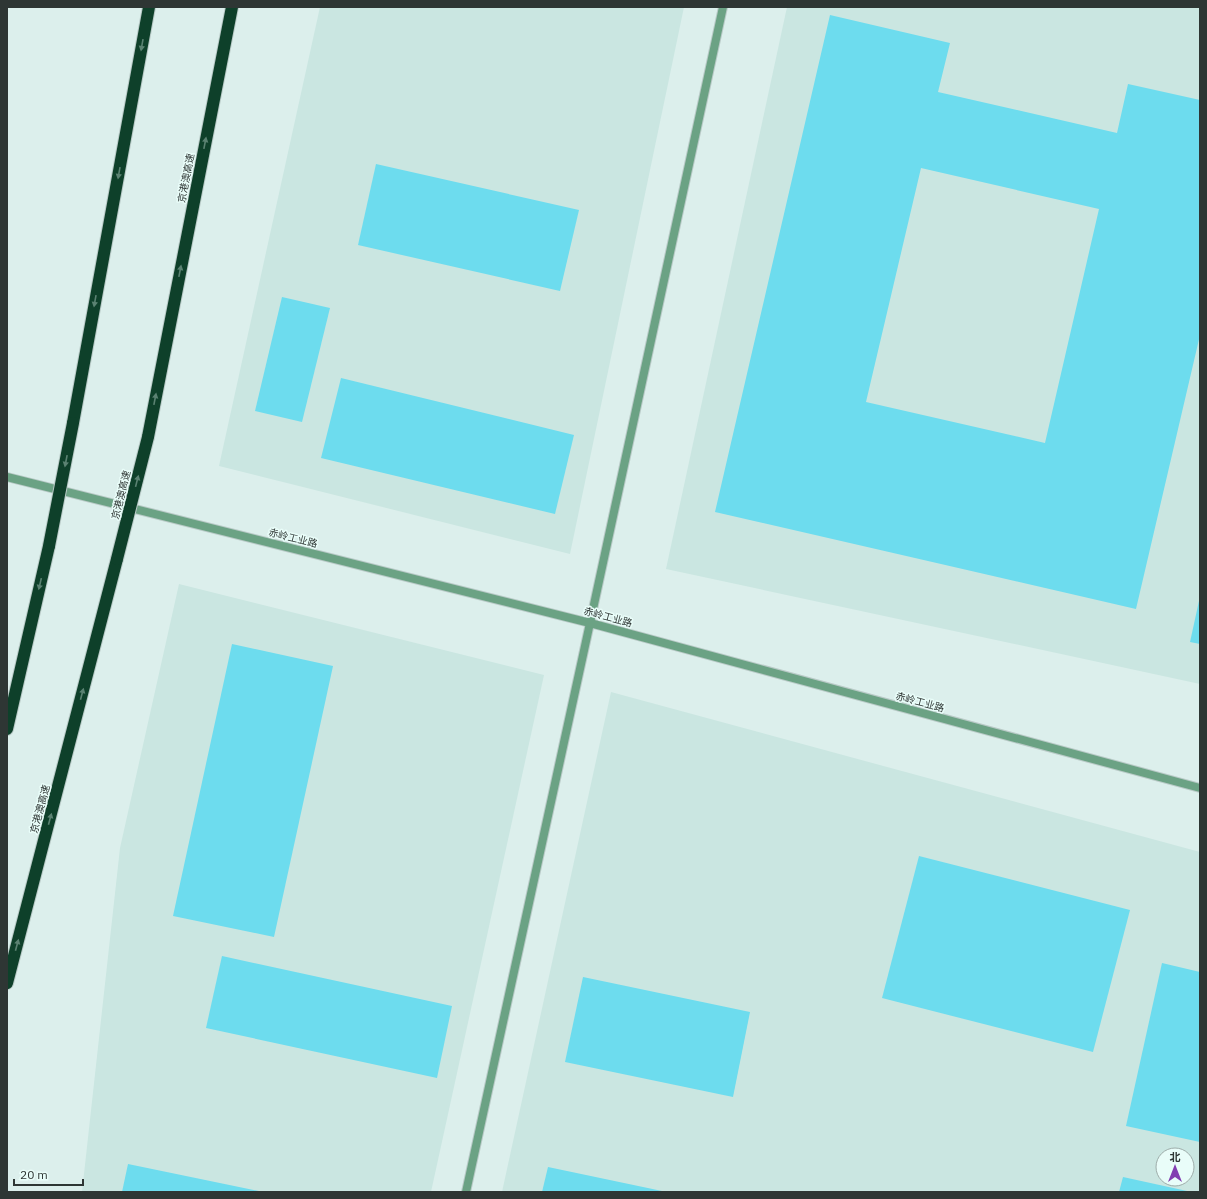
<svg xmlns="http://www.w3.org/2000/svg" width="1207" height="1199" viewBox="0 0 1207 1199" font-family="'IBM Plex Sans','Noto Sans SC',sans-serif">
  <rect width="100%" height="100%" fill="#dcefec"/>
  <g fill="#cae6e1" fill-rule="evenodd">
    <polygon points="320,7 684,7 570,554 219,466"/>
    <polygon points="787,7 1200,7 1200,684 666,569"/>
    <polygon points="179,584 544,675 431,1192 82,1192 120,848"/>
    <path d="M 611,692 L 1200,852 L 1200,1192 L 502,1192 ZM 1163,1155 L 1187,1155 L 1187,1179 L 1163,1179 Z"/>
  </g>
  <g fill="#6ddcee" fill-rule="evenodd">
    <path d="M 830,15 L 950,43 L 938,92 L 1117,133 L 1128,84 L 1200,100 L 1200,335 L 1136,609 L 715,512 ZM 921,168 L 1099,209 L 1045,443 L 866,402 Z"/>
    <polygon points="376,164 579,210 560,291 358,245"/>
    <polygon points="282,297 330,308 302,422 255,411"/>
    <polygon points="341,378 574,435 555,514 321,458"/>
    <polygon points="1199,601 1200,601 1200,644 1190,642"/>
    <polygon points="232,644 333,666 274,937 173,916"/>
    <polygon points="919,856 1130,910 1093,1052 882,998"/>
    <polygon points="222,956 452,1006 437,1078 206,1028"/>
    <polygon points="1162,963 1200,972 1200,1142 1126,1126"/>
    <polygon points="583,977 750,1012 733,1097 565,1062"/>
    <polygon points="128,1164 259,1191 259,1192 122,1192"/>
    <polygon points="548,1167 662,1191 662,1192 542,1192"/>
    <polygon points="1123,1177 1187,1191 1187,1192 1119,1192"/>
  </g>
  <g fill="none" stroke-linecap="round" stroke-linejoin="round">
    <g stroke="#b9cac7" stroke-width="10">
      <polyline id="minor" points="466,1192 590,623 723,7"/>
    </g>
    <g stroke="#b9cac7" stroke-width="10">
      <polyline id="tertiary" points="7,477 590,623 1200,788"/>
    </g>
    <g stroke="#b9cac7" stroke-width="14">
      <g id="motorway">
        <polyline points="73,423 149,7"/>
        <polyline points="148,437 232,7"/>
        <polyline points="7,729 49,546"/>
        <polyline points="7,983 117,559"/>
      </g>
    </g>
    <use href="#minor" stroke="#6ba284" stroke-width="8"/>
    <use href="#tertiary" stroke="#6ba284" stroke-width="8"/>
    <use href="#motorway" stroke="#0e402a" stroke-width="12"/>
    <g stroke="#b9cac7" stroke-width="14" stroke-linecap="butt">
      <g id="motorway-bridge">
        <polyline points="49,546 73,423"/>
        <polyline points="117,559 148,437"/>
      </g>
    </g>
    <use href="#motorway-bridge" stroke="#0e402a" stroke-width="12"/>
  </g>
  <defs><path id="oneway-solid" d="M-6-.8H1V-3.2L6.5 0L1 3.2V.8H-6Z"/></defs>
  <g fill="#5b8272">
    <use href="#oneway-solid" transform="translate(142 45) rotate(100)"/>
    <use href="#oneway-solid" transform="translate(205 143) rotate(-79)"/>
    <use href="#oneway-solid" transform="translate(119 173) rotate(100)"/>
    <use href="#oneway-solid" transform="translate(180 271) rotate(-79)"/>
    <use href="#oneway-solid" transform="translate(95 301) rotate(100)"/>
    <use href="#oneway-solid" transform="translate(155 399) rotate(-79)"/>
    <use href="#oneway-solid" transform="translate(66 461) rotate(101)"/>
    <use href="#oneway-solid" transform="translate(137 481) rotate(-76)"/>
    <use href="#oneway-solid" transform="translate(40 584) rotate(103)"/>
    <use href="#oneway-solid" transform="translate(82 694) rotate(-75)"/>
    <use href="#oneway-solid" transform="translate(50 819) rotate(-75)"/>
    <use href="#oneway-solid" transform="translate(17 945) rotate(-75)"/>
  </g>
  <g text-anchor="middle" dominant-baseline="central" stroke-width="3" stroke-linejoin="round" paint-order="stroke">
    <g font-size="10" fill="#2e3634" stroke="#e9fdf9">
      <text transform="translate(186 178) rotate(-79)">京港澳高速</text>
      <text transform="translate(121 495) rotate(-76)">京港澳高速</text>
      <text transform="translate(293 538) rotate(14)">赤岭工业路</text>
      <text transform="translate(608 617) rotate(15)">赤岭工业路</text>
      <text transform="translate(920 702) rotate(15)">赤岭工业路</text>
      <text transform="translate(40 809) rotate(-75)">京港澳高速</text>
    </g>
  </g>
  <rect width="1207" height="1199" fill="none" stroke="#2e3634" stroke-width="16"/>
  <g transform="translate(1175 1167)"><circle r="19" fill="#e9fdf9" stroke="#9eadaa"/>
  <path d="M0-3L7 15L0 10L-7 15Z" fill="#823db1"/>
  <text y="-6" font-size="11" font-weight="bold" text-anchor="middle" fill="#2e3634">北</text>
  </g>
  <path d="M14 1179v6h69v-6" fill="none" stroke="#2e3634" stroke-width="2"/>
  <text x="20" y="1179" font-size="12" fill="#2e3634" stroke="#e9fdf9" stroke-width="3" paint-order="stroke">20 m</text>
</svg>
